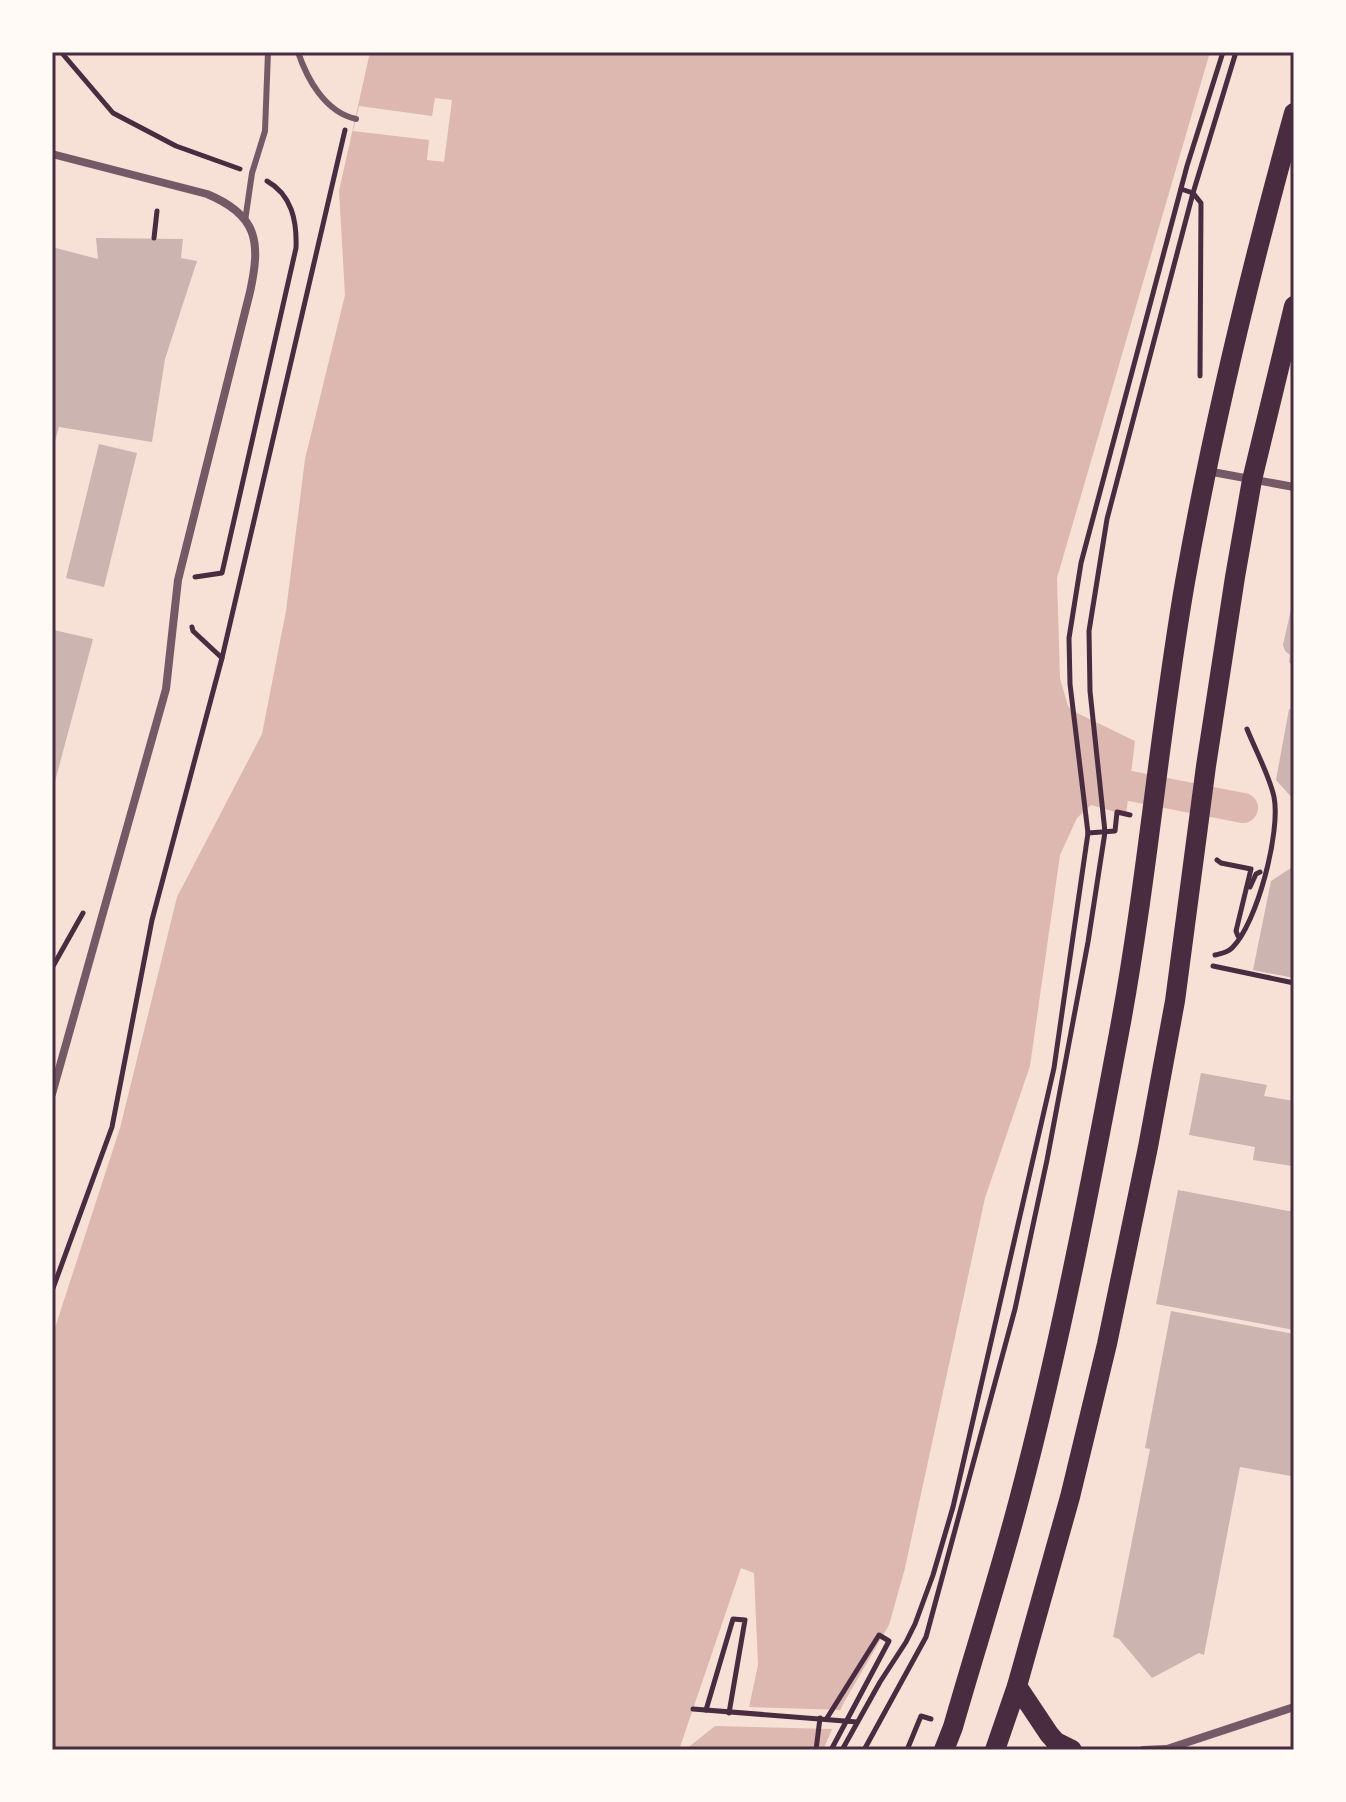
<svg xmlns="http://www.w3.org/2000/svg" width="1346" height="1802" viewBox="0 0 1346 1802" font-family="'Space Grotesk',sans-serif">
  <rect width="100%" height="100%" fill="#f7e1d7"/>
  <polygon fill="#dcb8b0" points="370,52 1210,52 1057,578 1060,678 1068,706 1073,711 1135,741 1126,815 1091,805 1077,818 1060,855 1030,1066 985,1198 905,1568 889,1625 843,1704 823,1750 52,1750 52,1337 120,1128 177,897 262,734 286,611 305,459 345,295 339,191"/>
  <g fill="#f7e1d7">
    <polygon points="435,98 452,100 444,162 427,160 429,140 353,131 359,106 432,116"/>
    <polygon points="741,1568 754,1573 758,1665 749,1707 844,1710 833,1729 715,1726 685,1750 679,1750"/>
  </g>
  <g fill="none" stroke-linecap="round" stroke-linejoin="round">
    <polyline stroke="#dcb8b0" stroke-width="30" points="1130,786 1243,808"/>
  </g>
  <g fill="#ccb4b1">
    <polygon points="96,238 183,239 181,258 197,261 165,359 152,442 59,427 52,451 52,247 98,259"/>
    <polygon points="99,444 137,453 104,587 66,578"/>
    <polygon points="1293,600 1294,600 1294,667 1289,662 1290,655 1285,651 1283,645"/>
    <polygon points="54,630 93,639 53,789 52,636"/>
    <polygon points="1289,709 1294,710 1294,800 1276,780"/>
    <polygon points="1294,866 1294,978 1253,970 1271,881"/>
    <polygon points="1201,1073 1267,1085 1264,1096 1294,1101 1292,1166 1253,1160 1255,1147 1189,1135"/>
    <polygon points="1178,1190 1294,1212 1294,1330 1156,1304"/>
    <polygon points="1171,1311 1294,1334 1294,1462 1291,1476 1240,1467 1204,1655 1199,1653 1152,1678 1119,1639 1113,1637 1150,1449 1145,1448"/>
  </g>
  <g fill="none" stroke-linecap="round" stroke-linejoin="round">
    <g stroke="#4a2c40" stroke-width="5">
      <polyline points="61,52 113,113 176,146 240,169"/>
      <polyline points="1181,189 1193,193 1201,203 1200,376"/>
      <polyline points="154,238 157,211"/>
      <path d="M 195,577 L 222,573 L 296,248 C 297,221 292,195 267,181"/>
      <polyline points="192,627 193,631 222,658"/>
      <polyline points="1088,833 1115,831 1117,812 1130,815"/>
      <polyline points="1217,860 1221,863 1251,869 1236,931 1238,936"/>
      <polyline points="1250,887 1256,874 1260,872"/>
      <path d="M 1215,955 C 1222,953 1227,953 1232,948 C 1257,924 1281,831 1274,797 C 1270,777 1255,749 1247,729"/>
      <polyline points="1213,966 1294,983"/>
      <polyline points="52,968 83,913"/>
      <polyline points="52,1291 112,1127 152,920 222,658 345,130"/>
      <polyline points="693,1709 857,1722"/>
      <polyline points="706,1710 733,1619 745,1620 729,1713"/>
      <polyline points="827,1718 879,1635 889,1641 831,1750"/>
      <polyline points="816,1750 820,1718"/>
      <polyline points="842,1750 880,1682 906,1642 915,1624 933,1575 953,1507 1054,1068 1088,833 1070,684 1069,638 1081,563 1187,166 1223,52"/>
      <polyline points="864,1750 926,1637 1015,1309 1047,1160 1088,942 1105,832 1090,691 1089,631 1107,519 1193,193 1236,52"/>
      <polyline points="907,1750 921,1716 931,1719"/>
    </g>
    <g stroke="#755966" stroke-width="6">
      <path d="M 298,52 C 307,79 325,112 356,119"/>
      <polyline points="245,221 252,173 265,131 268,52"/>
    </g>
    <g stroke="#755966" stroke-width="8">
      <path d="M 52,154 L 207,194 C 258,215 261,242 250,292 L 178,580 L 166,689 L 52,1094"/>
      <polyline points="1207,471 1294,487"/>
      <polyline points="1143,1750 1166,1749"/>
      <polyline points="1164,1750 1294,1707"/>
    </g>
    <g stroke="#4a2c40" stroke-width="20">
      <polyline points="1017,1686 1049,1734 1056,1742 1072,1750"/>
      <path d="M 944,1750 L 953,1727 C 975,1650 1000,1573 1020,1496 C 1060,1344 1090,1188 1119,1033 C 1147,884 1159,732 1185,582 C 1213,424 1251,268 1294,113"/>
      <polyline points="995,1750 1017,1686 1070,1497 1107,1344 1148,1147 1175,1001 1206,766 1235,577 1252,480 1294,306"/>
    </g>
  </g>
  <rect width="1346" height="1802" fill="none" stroke="#fffaf5" stroke-width="108"/>
  <rect x="54" y="54" width="1238" height="1694" fill="none" stroke="#4a2c40" stroke-width="3"/>
</svg>
